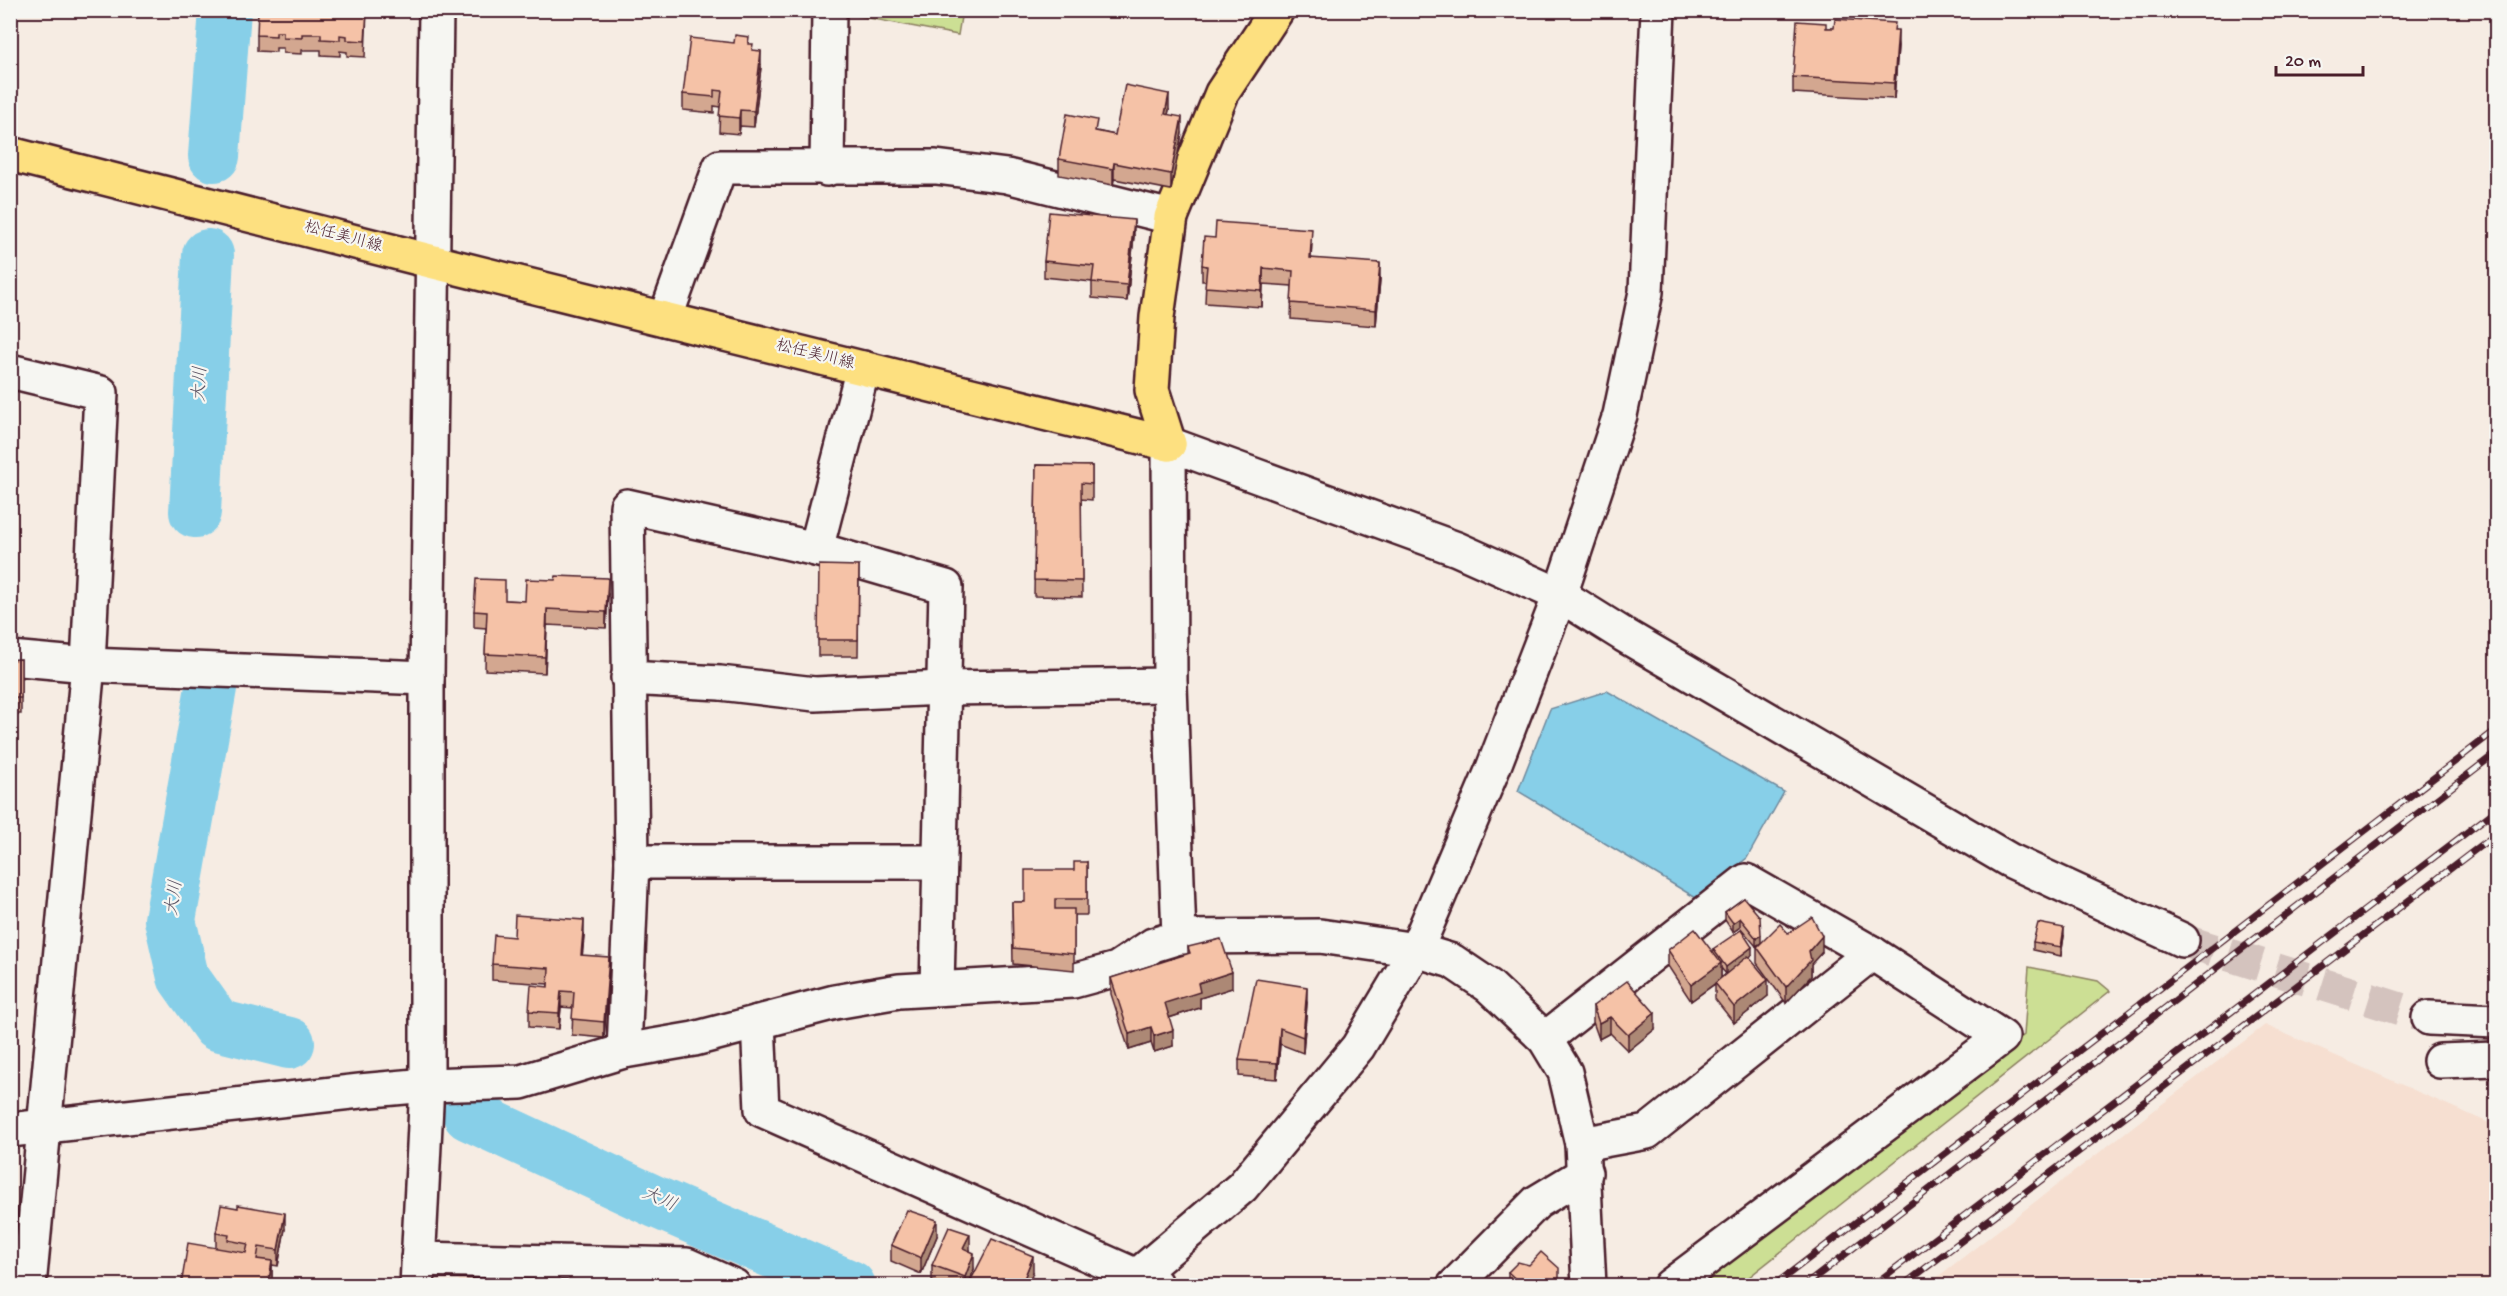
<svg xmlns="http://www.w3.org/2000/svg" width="2507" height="1296" viewBox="0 0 2507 1296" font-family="'Gochi Hand','Klee One',sans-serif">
  <rect width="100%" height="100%" fill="#f6ece3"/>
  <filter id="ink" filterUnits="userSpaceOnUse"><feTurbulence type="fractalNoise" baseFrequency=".0167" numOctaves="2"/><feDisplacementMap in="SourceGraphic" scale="12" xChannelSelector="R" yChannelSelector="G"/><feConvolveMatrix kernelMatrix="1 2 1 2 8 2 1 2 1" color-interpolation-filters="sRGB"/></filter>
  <g filter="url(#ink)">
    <g fill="#f6dfd1">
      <polygon points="2265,1025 2496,1126 2496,1285 1927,1285"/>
      <polygon points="675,1277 695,1286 458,1286 459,1278"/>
    </g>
    <g fill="#ccdf94" stroke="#8b7f60" stroke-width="1.5">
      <polygon points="858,11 858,10 962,11 958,35 858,16"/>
      <polygon points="2029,967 2098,981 2110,991 1739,1285 1691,1286 2024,1035"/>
    </g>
    <polygon fill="#87cfe8" stroke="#6f899c" stroke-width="1.5" points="1607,691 1784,792 1747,858 1696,898 1518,791 1550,709"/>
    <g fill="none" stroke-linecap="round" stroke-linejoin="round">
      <g stroke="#87cfe8" stroke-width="52">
        <polyline points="214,156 225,10"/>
        <polyline points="195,512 208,255"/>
        <polyline points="211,688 170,920 183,977 217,1025 289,1043"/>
        <polyline points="469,1115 658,1203 850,1286"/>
      </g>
      <polyline stroke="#d4c3be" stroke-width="33" stroke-dasharray="33 16" stroke-linecap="butt" points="2182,940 2429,1018"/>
      <g stroke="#4a1f2b" stroke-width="38">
        <g id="minor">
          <polyline points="827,169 829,10"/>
          <polyline points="665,319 720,167 936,167 1007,176 1171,217"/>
          <polyline points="10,371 101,393 88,665 29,1286"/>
          <polyline points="816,549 863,368"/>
          <polyline points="10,658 88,665 427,678"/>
          <polyline points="628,678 720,683 815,694 943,688 1170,685"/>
          <polyline points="632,862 938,862"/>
          <polyline points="1179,937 1170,685 1169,444 1457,549 1560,595 1624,635 2009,860 2182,940"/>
          <polyline points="2429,1018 2496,1021"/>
          <polyline points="758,1022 762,1110 1155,1284"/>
          <polyline points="1545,1039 1746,881 1872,953 2002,1037 1670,1286"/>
          <polyline points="624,1051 632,862 627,506 816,549 946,587 937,988"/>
          <polyline points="2440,1061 2496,1059"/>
          <polyline points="10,1130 360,1091 427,1085 521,1082 624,1051 694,1039 835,1002 899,991 1073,981 1117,969 1153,945 1179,937 1320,936 1416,950 1452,961 1489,986 1545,1039 1565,1072 1582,1144 1589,1286"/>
          <polyline points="1582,1144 1647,1132 1872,953"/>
          <polyline points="418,1259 687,1265 734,1286"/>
          <polyline points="417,1286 427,1085 427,678 436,10"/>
          <polyline points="1125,1286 1242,1187 1358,1047 1416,950 1492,771 1560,595 1620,415 1646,292 1658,10"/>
          <polyline points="1454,1286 1537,1202 1585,1173"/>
        </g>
      </g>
      <g stroke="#4a1f2b" stroke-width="38">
        <g id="major">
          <polyline points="10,154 434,262 1169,444"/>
          <polyline points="1169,444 1152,390 1157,317 1171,217 1222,93 1277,10"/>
        </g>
      </g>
      <use href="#minor" stroke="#f6f6f2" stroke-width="33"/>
      <use href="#major" stroke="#fde080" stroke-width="33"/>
      <g stroke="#4a1f2b" stroke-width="7">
        <g id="rail">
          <polyline points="1773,1286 2496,730"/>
          <polyline points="1804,1286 2496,753"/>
          <polyline points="1872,1286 2496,810"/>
          <polyline points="1902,1286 2496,834"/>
        </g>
      </g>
      <use href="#rail" stroke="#f6f6f2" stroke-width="4.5" stroke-dasharray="14" stroke-linecap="butt"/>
    </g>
    <g fill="#d3a790" stroke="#4a1f2b" stroke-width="1.5" fill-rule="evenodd">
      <polygon points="367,10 365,57 347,56 347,52 340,51 340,56 321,55 321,50 302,50 302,54 283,53 283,48 276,48 276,52 257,51 257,35"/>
      <polygon points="1826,28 1895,30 1898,46 1894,99 1793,93 1793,77"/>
      <polygon points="734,43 749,44 753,50 761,67 754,127 740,126 739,134 719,132 720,107 714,106 714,113 683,110 683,94"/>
      <polygon points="1169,110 1168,114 1182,133 1171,190 1114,179 1113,185 1059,175 1059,159 1097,131 1115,135"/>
      <polygon points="1134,236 1127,301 1092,298 1092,282 1044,277 1044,261"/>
      <polygon points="1312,245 1311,258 1380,279 1376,326 1291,319 1292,286 1263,284 1262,307 1205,303 1206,281 1202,281 1202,265"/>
      <polygon points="1036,465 1092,466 1092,500 1081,499 1082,597 1034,596"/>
      <polygon points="859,566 858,656 818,656 818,640"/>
      <polygon points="608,594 606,628 547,625 545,673 485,670 486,628 474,627 474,611 505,600 525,601"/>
      <polygon points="21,659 21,714 10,714 10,660"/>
      <rect x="10" y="743" width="4" height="40"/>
      <polygon points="1087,862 1087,915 1074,915 1074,970 1013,964 1012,902 1025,902"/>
      <polygon points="1744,898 1761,943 1788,933 1822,952 1811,964 1811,976 1786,1003 1757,963 1757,947 1761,943 1756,946 1740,927 1733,932 1725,920 1725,912"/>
      <polygon points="584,936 582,955 609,973 604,1038 572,1035 573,1008 561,1007 559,1029 529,1027 529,1011 548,987 548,984 492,980 492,964 514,937"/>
      <polygon points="2064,936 2061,956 2033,950 2033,942"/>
      <polygon points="1188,947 1232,988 1200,998 1200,1008 1169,1018 1173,1046 1154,1052 1151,1043 1129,1050 1111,994 1111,978 1188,954"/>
      <path d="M 1713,949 L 1752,955 L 1749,957 L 1768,996 L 1734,1023 L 1715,999 L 1715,984 L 1691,1001 L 1668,966 L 1668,950 L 1713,952 ZM 1721,968 L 1726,974 L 1721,978 Z"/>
      <polygon points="1307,1003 1303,1053 1280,1044 1277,1079 1239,1076 1239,1060"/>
      <polygon points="1593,1006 1655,1029 1628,1051 1610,1033 1599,1039 1593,1022"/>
      <polygon points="285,1229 278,1266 272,1265 272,1278 216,1248 216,1233"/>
      <polygon points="937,1236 921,1274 891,1261 891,1245"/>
      <polygon points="970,1250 970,1251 974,1269 968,1286 945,1286 932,1281 932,1265"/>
      <polygon points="1033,1272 1027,1286 970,1286 970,1282"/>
      <polygon points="1508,1272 1559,1286 1508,1286"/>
    </g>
    <g fill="#ac8875" stroke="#4a1f2b" stroke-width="1.5">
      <polygon points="1898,30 1898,46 1894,99 1894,83"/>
      <polygon points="761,51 761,67 754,127 754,111"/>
      <polygon points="1169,94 1169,110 1165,130 1165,114"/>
      <polygon points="740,110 740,126 739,134 739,118"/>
      <polygon points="1182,117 1182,133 1171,190 1171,174"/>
      <polygon points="1114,163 1114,179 1113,185 1113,169"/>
      <polygon points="1134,220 1134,236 1127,301 1127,285"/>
      <polygon points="1380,263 1380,279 1376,326 1376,310"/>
      <polygon points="1263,268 1263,284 1262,307 1262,291"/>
      <polygon points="608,578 608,594 606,628 606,612"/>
      <polygon points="547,609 547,625 545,673 545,657"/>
      <polygon points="1740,918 1740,927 1733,932 1733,923"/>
      <polygon points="584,920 584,936 581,971 581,955"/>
      <polygon points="2064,928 2064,936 2061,956 2061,947"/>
      <polygon points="1761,935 1761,943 1756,946 1756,938"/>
      <polygon points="1822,936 1822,952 1811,964 1811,976 1786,1003 1786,987 1809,951"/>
      <polygon points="1752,947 1752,955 1726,975 1726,967"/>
      <polygon points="609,957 609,973 604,1038 604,1022"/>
      <polygon points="1721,963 1721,979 1691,1001 1691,985"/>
      <polygon points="1232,972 1232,988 1200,998 1200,1008 1165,1019 1165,1003 1198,983"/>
      <polygon points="1768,980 1768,996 1734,1023 1734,1007"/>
      <polygon points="1307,987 1307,1003 1303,1053 1303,1037"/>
      <polygon points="561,991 561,1007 559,1029 559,1013"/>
      <polygon points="1655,1013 1655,1029 1628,1051 1628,1035"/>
      <polygon points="1610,1017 1610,1033 1599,1039 1599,1023"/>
      <polygon points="1151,1027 1151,1043 1129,1050 1129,1034"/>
      <polygon points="1280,1028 1280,1044 1277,1079 1277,1063"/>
      <polygon points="1173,1030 1173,1046 1154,1052 1154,1036"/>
      <polygon points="285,1213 285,1229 278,1266 278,1250"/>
      <polygon points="937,1220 937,1236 921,1274 921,1258"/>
      <polygon points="970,1234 970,1250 963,1264 963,1248"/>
      <polygon points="974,1253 974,1269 968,1286 965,1286 965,1277"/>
      <polygon points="1033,1256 1033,1272 1027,1286 1021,1286"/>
      <polygon points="272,1261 272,1278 271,1286 268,1286"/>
    </g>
    <g fill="#f5c2a7" stroke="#4a1f2b" stroke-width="1.5">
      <polygon points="258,10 367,10 365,41 347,40 347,36 340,35 340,40 321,39 321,34 302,34 302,38 283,37 283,32 276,32 276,36 257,35"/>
      <polygon points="1835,19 1895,23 1894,30 1898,30 1894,83 1793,77 1797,21 1826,23 1826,28 1834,28"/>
      <polygon points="735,35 749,37 748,44 753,44 752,50 761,51 754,111 740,110 739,118 719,116 722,91 714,90 714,97 683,94 690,38 734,43"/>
      <polygon points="1125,85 1169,94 1165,114 1182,117 1171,174 1114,163 1113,169 1059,159 1067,114 1097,120 1095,131 1115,135"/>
      <polygon points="1049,212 1134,220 1127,285 1092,282 1094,266 1044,261"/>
      <polygon points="1216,222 1312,229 1310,258 1380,263 1376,310 1291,303 1293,271 1263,268 1262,291 1205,287 1207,266 1202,265 1204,237 1215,238"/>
      <polygon points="1036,465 1092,466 1092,484 1081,483 1082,581 1034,580"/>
      <polygon points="819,565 859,566 858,640 818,640"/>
      <polygon points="556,576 608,578 606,612 547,609 545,657 485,654 487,612 474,611 476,579 505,580 505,600 525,601 526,579 555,580"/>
      <polygon points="21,659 21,698 10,698 10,660"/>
      <rect x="10" y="743" width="4" height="24"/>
      <polygon points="1074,862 1087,862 1087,899 1055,899 1055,909 1074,909 1074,954 1013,948 1012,902 1025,902 1025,870 1074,870"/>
      <polygon points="1744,898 1760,917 1761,935 1756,938 1740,918 1733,923 1725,912"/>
      <polygon points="515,915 584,920 581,955 609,957 604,1022 572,1019 574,992 561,991 559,1013 529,1011 531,985 548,987 549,968 492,964 494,935 514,937"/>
      <polygon points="1812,917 1822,936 1809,951 1811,960 1786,987 1757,947 1780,924 1788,933"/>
      <polygon points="2038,923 2064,928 2061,947 2033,942"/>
      <polygon points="1695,929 1721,963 1691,985 1668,950"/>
      <polygon points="1741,930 1752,947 1726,967 1713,949"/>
      <polygon points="1221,939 1232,972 1198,983 1200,992 1165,1003 1173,1030 1154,1036 1151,1027 1129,1034 1111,978 1190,953 1188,947"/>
      <polygon points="1748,956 1768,980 1734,1007 1715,983"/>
      <polygon points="1256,979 1307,987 1303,1037 1280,1028 1277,1063 1239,1060"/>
      <polygon points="1627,981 1655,1013 1628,1035 1610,1017 1599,1023 1593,1006"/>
      <polygon points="221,1205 238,1208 238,1205 285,1213 278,1250 259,1247 257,1259 272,1261 268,1286 181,1286 188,1243 246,1253 248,1244 228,1240 229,1235 216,1233"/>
      <polygon points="907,1210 937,1220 921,1258 891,1245"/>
      <polygon points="949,1227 970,1234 963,1248 974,1253 965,1277 932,1265"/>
      <polygon points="992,1239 1033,1256 1021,1286 1008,1281 1004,1286 978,1286 970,1282"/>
      <polygon points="1541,1252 1559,1268 1559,1284 1557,1286 1523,1286 1508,1272 1518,1262 1529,1265"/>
    </g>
  </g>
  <g text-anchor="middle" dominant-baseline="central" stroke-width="4.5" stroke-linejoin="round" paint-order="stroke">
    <g font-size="16" fill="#4a1f2b" stroke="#f6f6f2">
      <text transform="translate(343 238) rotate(15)">松任美川線</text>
      <text transform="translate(815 356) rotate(14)">松任美川線</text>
    </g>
    <g font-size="18" font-style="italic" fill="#5c5464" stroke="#f6f6f2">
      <text transform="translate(201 384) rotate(-87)">大川</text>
      <text transform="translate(175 898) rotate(-82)">大川</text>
      <text transform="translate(659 1200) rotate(24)">大川</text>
    </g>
  </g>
  <rect width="2507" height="1296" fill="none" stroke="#f6f6f2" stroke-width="36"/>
  <rect x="18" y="18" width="2471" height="1260" fill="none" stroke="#4a1f2b" stroke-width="2" filter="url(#ink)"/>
  <path d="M2276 66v9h87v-9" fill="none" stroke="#4a1f2b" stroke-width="3"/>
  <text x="2285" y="66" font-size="18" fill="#4a1f2b" stroke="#f6f6f2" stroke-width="4.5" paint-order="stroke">20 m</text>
</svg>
